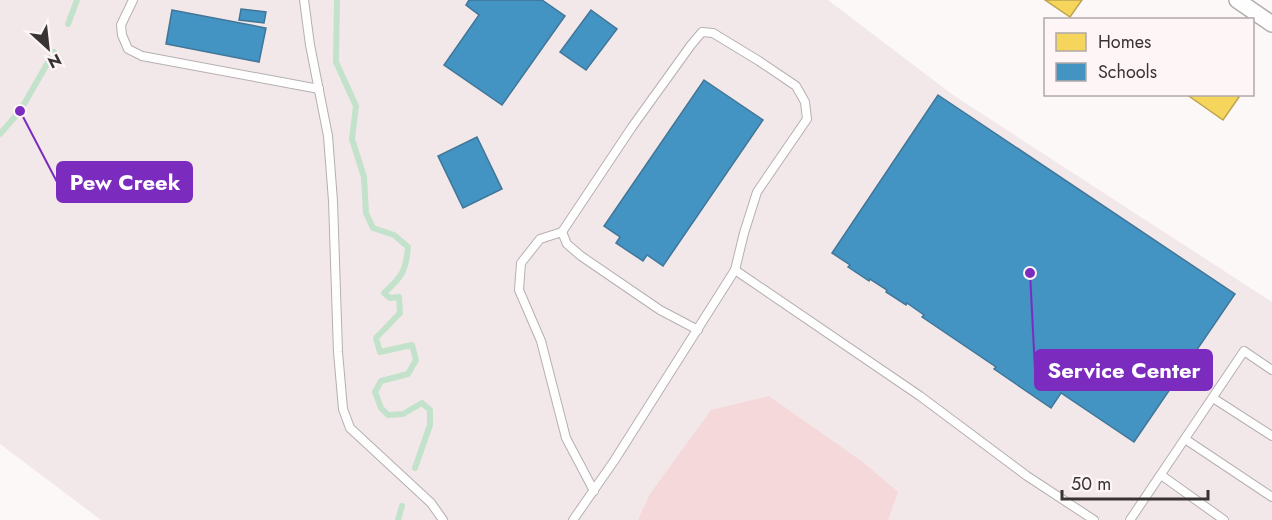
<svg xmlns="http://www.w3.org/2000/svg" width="1272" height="520" viewBox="0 0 1272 520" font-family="Jost,sans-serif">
  <rect width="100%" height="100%" fill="#fcf8f8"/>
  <polygon fill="#f3e8e9" points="0,0 828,0 953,95 1272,302 1272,520 101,520 0,444"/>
  <polygon fill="#f5d8da" points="769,396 864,463 898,492 888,520 638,520 650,494 711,410"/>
  <g fill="#f6d55c" stroke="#bea450" stroke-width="1.5">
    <polygon points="1045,0 1082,0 1070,17"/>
    <polygon points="1186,94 1236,94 1239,97 1223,120"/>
  </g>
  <g fill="#4393c3" stroke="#407698" stroke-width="1.5">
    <polygon points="469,0 542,0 565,16 502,105 444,65 479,15 466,5"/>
    <polygon points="241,9 266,12 264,23 239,20"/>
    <polygon points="172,10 266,28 259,62 166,44"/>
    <polygon points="591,10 617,29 586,70 560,52"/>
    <polygon points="704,80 763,120 663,266 647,255 643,261 616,243 620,237 604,226"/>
    <polygon points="938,95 1235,294 1134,442 1061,393 1051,408 994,369 996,367 922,317 924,315 907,303 906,305 886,292 887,290 870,279 869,281 848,267 850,265 832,253"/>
    <polygon points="477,137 502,189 463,208 438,156"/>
  </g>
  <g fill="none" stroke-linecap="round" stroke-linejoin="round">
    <g stroke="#c3e2cb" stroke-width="6">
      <path d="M 337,0 L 336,62 L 356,106 L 352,139 L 364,177 L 366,213 L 373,228 L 394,235 L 408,247 C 406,271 402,277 384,293 L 390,298 L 399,297 L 400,313 L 376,338 L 380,352 L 412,345 L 416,360 L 408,374 L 381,381 L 375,392 L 381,408 L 388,415 L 403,414 L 422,403 L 430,410 L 430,425 L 415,468"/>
      <polyline points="68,24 77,0"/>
      <polyline points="0,134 20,111 54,52"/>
      <polyline points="398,520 402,506"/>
    </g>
    <g stroke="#b5b0b0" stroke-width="10">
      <g id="lane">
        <polyline points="133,0 121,25 122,35 128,49 142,56 319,89"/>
        <polyline points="304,0 310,45 328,136 333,201 338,352 343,409 350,428 431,503 443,520"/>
        <polyline points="562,232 540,239 521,263 519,290 541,341 566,438 594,491"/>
        <polyline points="698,330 660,310 581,256 567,244 562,232 632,127 691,45 702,32 713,33 759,61 796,86 805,102 807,119 757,192 744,233 735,270"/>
        <polyline points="1213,398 1272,436"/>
        <polyline points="1185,439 1272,497"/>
        <polyline points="1161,475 1224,520"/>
        <polyline points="573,520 614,461 735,270 920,396 1027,476 1094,520"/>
        <polyline points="1130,520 1244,351 1272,370"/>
      </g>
    </g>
    <g stroke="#b5b0b0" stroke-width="18">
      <polyline id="street" points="1237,0 1272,24"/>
    </g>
    <use href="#lane" stroke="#fffefe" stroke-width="8"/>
    <use href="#street" stroke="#fffefe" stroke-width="15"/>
  </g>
  <path fill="none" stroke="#7b2cbf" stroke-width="2" d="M20 111L57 182M1030 273L1035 370"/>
  <g fill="#7b2cbf" stroke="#fef6f6" stroke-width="2">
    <circle cx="20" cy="111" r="6"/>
    <circle cx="1030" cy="273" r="6"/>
  </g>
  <g fill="#7b2cbf" stroke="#7b2cbf" stroke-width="2">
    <rect x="57" y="162" width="135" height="40" rx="6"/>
    <rect x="1035" y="350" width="177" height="40" rx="6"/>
  </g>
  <g font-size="22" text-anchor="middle" font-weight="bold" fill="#fff">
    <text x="125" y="190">Pew Creek</text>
    <text x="1124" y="378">Service Center</text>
  </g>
  <rect x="1044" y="18" width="210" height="78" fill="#fef6f6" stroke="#b0a8a8" stroke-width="1.5"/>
  <rect x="1056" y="33" width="30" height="18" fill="#f6d55c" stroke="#b0a8a8" stroke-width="1.5"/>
  <text x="1098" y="48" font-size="18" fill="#3a3333">Homes</text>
  <rect x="1056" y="63" width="30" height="18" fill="#4393c3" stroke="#b0a8a8" stroke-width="1.5"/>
  <text x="1098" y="78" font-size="18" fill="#3a3333">Schools</text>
  <g transform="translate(48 48) rotate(153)" stroke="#fef6f6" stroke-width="4.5" paint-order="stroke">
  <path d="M0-4.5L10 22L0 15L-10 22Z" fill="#3a3333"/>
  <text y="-9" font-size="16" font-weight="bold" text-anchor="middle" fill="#3a3333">N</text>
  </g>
  <path d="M1062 490v9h146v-9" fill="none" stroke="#3a3333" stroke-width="3"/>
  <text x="1071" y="490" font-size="18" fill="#3a3333" stroke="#fef6f6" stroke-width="4.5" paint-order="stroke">50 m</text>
</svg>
